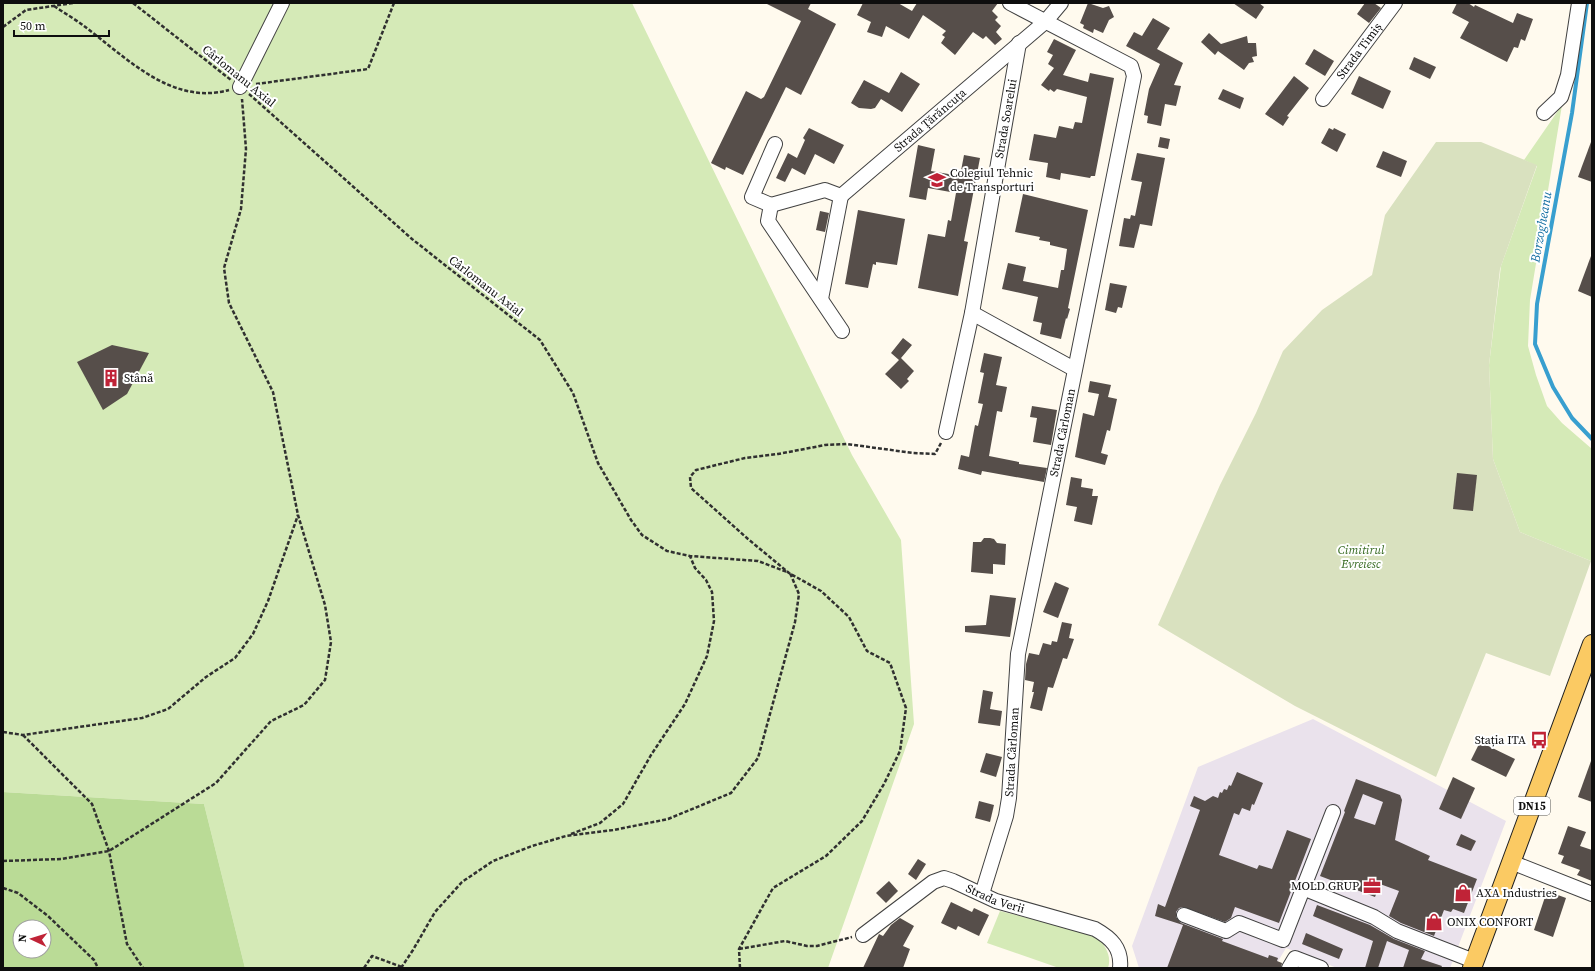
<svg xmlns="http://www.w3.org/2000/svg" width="1595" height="971" viewBox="0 0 1595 971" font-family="'Source Serif 4',serif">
  <rect width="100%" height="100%" fill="#fffaee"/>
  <polygon fill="#eae2ec" points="1313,719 1506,821 1450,968 1337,968 1286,948 1274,968 1139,968 1132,946 1198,767"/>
  <g fill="#d5eab7">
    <polygon points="3,3 632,3 852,455 901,540 914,724 828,968 245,968 204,804 3,792"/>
    <polygon points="1562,105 1530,300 1528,346 1536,375 1547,406 1562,423 1592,449 1592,557 1591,561 1520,532 1493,459 1489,365 1501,266 1537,166 1524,160"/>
    <path d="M 1000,911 L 1098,936 C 1105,947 1112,955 1108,968 L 1059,968 L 987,943 Z"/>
  </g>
  <path fill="#badb96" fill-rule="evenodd" d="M 3,792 L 204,804 L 245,968 L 3,968 ZM 20,927 L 44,927 L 44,951 L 20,951 Z"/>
  <polygon fill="#d9e1bf" points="1436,142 1481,142 1537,165 1500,269 1489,365 1493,459 1520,532 1591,561 1550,676 1486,653 1436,777 1295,706 1158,625 1220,485 1256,413 1283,351 1322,310 1372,275 1385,215"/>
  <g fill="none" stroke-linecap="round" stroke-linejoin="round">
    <polyline stroke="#389fcf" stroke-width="4" points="1587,3 1572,113 1537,304 1535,344 1553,387 1572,418 1592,439"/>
  </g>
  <g fill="#564e4a" fill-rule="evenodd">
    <polygon points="765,3 811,3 808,9 836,24 801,95 786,87 743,175 726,167 725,170 711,163 746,91 761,99 764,97 801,21"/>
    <polygon points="863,3 898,3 912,11 917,3 998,3 992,11 998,17 995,20 1001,26 996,32 1002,39 995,45 986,36 983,39 973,32 955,55 941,43 945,37 942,35 946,31 923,15 909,39 886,26 882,37 867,32 871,22 857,15"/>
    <polygon points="1088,3 1103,8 1109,6 1114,17 1109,20 1103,33 1094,29 1093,33 1083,28 1084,25 1080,23"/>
    <polygon points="1233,3 1259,3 1264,7 1256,19"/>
    <polygon points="1365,3 1374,3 1381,8 1369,23 1357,14"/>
    <polygon points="1457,3 1468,3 1474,7 1475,5 1513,23 1517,13 1533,19 1525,41 1521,39 1518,48 1514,47 1507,62 1460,38 1469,22 1452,13"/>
    <polygon points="1153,18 1170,28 1157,49 1183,63 1174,85 1181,86 1176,106 1165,104 1161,126 1147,123 1148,116 1144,115 1149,89 1160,64 1126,46 1134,32 1142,36"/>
    <polygon points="1209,33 1221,44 1247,36 1248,43 1256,43 1257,56 1252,57 1254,62 1249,63 1244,70 1218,51 1215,55 1201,42"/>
    <polygon points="1054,39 1076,50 1063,75 1088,82 1090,73 1114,78 1095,176 1091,176 1090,178 1061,173 1060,180 1046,177 1048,163 1029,160 1034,134 1056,138 1059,126 1073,129 1075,122 1082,123 1087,97 1057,89 1054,92 1050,89 1049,91 1041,85 1054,68 1048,64 1053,55 1047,52"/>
    <polygon points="1314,49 1334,61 1325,76 1305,64"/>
    <polygon points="1414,57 1436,67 1430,79 1409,69"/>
    <polygon points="901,72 920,84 902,112 881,99 875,108 871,109 859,108 851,103 864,80 889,93"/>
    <polygon points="1294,76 1309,88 1287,116 1289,117 1283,126 1265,114"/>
    <polygon points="1359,76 1391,91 1383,109 1351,94"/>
    <polygon points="1223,89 1244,98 1240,109 1218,99"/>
    <polygon points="809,128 844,145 834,164 815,154 805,175 792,168 785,182 776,178 788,153 797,158 805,140 803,138"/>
    <polygon points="1329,128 1333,130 1334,128 1346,134 1337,152 1321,143"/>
    <polygon points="1160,137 1170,139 1168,149 1158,147"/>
    <polygon points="1591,142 1592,142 1592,182 1578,177"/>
    <polygon points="918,145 935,149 931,171 960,176 964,155 980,158 964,241 968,242 958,296 918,288 928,234 945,237 948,220 951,221 956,193 928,188 926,200 909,197"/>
    <polygon points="1383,151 1407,161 1401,177 1376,167"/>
    <polygon points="1137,153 1165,158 1152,226 1140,224 1134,248 1119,246 1124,218 1130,219 1131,215 1135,216 1142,182 1131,180"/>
    <polygon points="1023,194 1088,210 1068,308 1070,309 1067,319 1066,318 1061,339 1040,334 1042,323 1033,321 1038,297 1002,289 1008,263 1026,267 1023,281 1058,288 1061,270 1064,270 1067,249 1050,245 1050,242 1039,240 1040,237 1015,232"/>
    <polygon points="858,210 905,219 897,265 876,262 876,265 873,264 868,288 845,284"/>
    <polygon points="820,211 829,213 825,232 816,230"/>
    <polygon points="1591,256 1592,256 1592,297 1578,291"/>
    <polygon points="1110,283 1127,286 1122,308 1118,307 1116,313 1105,310"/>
    <polygon points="903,338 912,345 901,358 914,371 907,379 909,381 901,389 885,374 899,360 891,353"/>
    <polygon points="112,345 149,353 127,394 103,410 77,362"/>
    <polygon points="984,353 1002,357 996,385 1007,387 1002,412 997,411 989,456 1019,462 1019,464 1047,468 1044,482 982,471 981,475 958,469 961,455 969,457 975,425 978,426 983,404 978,403 984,373 980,372"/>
    <polygon points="1090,381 1111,385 1108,397 1117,399 1110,431 1107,430 1101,453 1108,455 1105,465 1075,457 1083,413 1094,416 1099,394 1088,392"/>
    <polygon points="1032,406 1057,410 1051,445 1033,442 1037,418 1030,417"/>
    <polygon points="1457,473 1477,475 1473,511 1453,509"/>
    <polygon points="1071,477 1082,479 1081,487 1093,489 1092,496 1098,496 1092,525 1074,521 1077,507 1066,505"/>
    <polygon points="984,538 990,538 994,539 997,543 1006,544 1005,565 993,564 993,574 971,572 973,542 981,542"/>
    <polygon points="1055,582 1069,588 1058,618 1043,612"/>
    <polygon points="990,595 1016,598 1010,637 965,632 965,626 986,625"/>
    <polygon points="1062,622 1072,624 1069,638 1074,639 1067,659 1063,658 1053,688 1048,687 1042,711 1030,708 1034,692 1032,692 1034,682 1025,680 1026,664 1029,653 1039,655 1043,643 1051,645 1052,641 1057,642"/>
    <polygon points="983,690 993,692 990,709 1002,711 1000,726 978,723"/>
    <polygon points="1480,742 1515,759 1506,777 1471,760"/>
    <polygon points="986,753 1002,757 996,777 980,772"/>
    <polygon points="1591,761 1592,762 1592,802 1578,797"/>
    <polygon points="1237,772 1263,783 1254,805 1252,804 1250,811 1242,808 1239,815 1234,813 1219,855 1257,869 1259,865 1272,869 1287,830 1311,839 1279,923 1235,907 1231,918 1225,922 1183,907 1179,908 1176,912 1176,917 1181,923 1223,939 1222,941 1268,958 1269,955 1278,958 1277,961 1282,963 1281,968 1167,968 1183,925 1155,916 1158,904 1165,907 1200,810 1190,806 1194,796 1205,801 1213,796 1218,798 1220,792 1222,793 1224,789 1227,790 1229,785 1231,786"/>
    <polygon points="1453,777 1475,788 1461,819 1439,809"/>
    <path d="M 1356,779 L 1400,795 L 1402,800 L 1395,840 L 1430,856 L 1428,860 L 1477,879 L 1464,913 L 1453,909 L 1451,912 L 1444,910 L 1434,936 L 1401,923 L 1389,916 L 1399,891 L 1380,884 L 1375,897 L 1320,876 L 1345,812 L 1344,811 ZM 1363,794 L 1383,802 L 1375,825 L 1354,818 Z"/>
    <polygon points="979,801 994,805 990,822 975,818"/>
    <polygon points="1568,826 1586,832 1580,846 1592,850 1592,881 1577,875 1580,870 1561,863 1564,856 1558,854"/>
    <polygon points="1461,834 1476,841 1471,851 1456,845"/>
    <polygon points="918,859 926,864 916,880 908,874"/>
    <polygon points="889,881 898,891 886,903 876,893"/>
    <polygon points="1547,891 1566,898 1553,937 1534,930"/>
    <polygon points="951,902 972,912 974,908 989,915 979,936 958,926 956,930 941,923"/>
    <polygon points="1317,905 1370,925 1394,939 1425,951 1421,959 1442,966 1441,968 1403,968 1409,950 1387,941 1378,968 1365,968 1373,941 1313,916"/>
    <polygon points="900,918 914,926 903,946 910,949 903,968 863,968 879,934 883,936 891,925"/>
    <polygon points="1306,933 1343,949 1339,959 1302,944"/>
  </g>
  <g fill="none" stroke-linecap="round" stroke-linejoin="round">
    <g stroke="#414141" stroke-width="16">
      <g id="minor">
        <polyline points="240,87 282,3"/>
        <path id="s1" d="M 1323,99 L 1395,3"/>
        <polyline points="1544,113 1561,97 1568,75 1579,3"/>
        <path id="s2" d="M 771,205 L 825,190 L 841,196 L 1045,22 L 1061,3"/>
        <polyline points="771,205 768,221 842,331"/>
        <polyline points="771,205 752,197 775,144"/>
        <polyline points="821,299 841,196"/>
        <polyline points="972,313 1074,369"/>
        <path id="s3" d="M 946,432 L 972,313 L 1019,43"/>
        <polyline points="1511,862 1592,894"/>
        <polyline points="1303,888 1374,917 1397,931 1474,961"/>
        <path id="s4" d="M 982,894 L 1006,816 L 1009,798 L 1018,654 L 1134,76 L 1131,66 L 1010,3"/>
        <polyline points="1184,915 1226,931 1239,923 1283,940 1333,812"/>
        <path id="s5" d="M 863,935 L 933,882 L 944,878 L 953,881 L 996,901 L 1095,929 C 1111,938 1122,948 1120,968"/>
        <polyline points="1289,968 1295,958 1321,968"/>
      </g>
    </g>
    <g stroke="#1f1f1f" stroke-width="20">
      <polyline id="major" points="1472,968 1592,644"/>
    </g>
    <g stroke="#303030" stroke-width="2.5" stroke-dasharray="4 2" stroke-linecap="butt">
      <polyline points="133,3 231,80"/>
      <path d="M 54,6 C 64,13 75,19 84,26 C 126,57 171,106 229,90"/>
      <polyline points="3,27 26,10 73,3"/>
      <polyline points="256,84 368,69 394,3"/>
      <polyline points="249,94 412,239 540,340 573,393 598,463 631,520 642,535 667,551 690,556 758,561 787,572"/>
      <polyline points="3,732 23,735 142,718 168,709 206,677 235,658 253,634 268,601 298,515"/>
      <polyline points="23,735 92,804 109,851 127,944 143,968"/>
      <polyline points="571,834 600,823 623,804 651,755 685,704 707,656 714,621 712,592 706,580 695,568 690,556"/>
      <polyline points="3,861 61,859 109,851 216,783 271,721 304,705 325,680 331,642 325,605 298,515 273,392 229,303 224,268 241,209 246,149 242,99"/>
      <polyline points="3,888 18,893 48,916 94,960 98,968"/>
      <polyline points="739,949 785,941 807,946 817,946 852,937"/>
      <polyline points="364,968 372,956 402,967"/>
      <polyline points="401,968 413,950 435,912 462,882 493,861 532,846 566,836 614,830 668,819 731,793 758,758 795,622 799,594 790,573"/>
      <polyline points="740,968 739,949 773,888 826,856 862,821 884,784 900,751 906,708 890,663 867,651 849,617 821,591 789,573 748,539 691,488 690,477 696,470 745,458 778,454 825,445 847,444 913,453 935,454 941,443"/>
    </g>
    <use href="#minor" stroke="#fff" stroke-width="14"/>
    <use href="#major" stroke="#fbca63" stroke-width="18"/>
  </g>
  <defs>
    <g id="school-bare" transform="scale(1.38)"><path d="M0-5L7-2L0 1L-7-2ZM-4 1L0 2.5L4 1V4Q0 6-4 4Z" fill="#c02337" stroke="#fff" stroke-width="2.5" paint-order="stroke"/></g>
    <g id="building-bare" transform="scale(1.38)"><path d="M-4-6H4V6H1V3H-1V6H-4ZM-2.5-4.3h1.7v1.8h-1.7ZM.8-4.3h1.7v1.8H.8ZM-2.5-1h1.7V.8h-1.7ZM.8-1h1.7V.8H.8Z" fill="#c02337" stroke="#fff" stroke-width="2.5" paint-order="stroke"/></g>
    <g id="bus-bare" transform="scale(1.38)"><path d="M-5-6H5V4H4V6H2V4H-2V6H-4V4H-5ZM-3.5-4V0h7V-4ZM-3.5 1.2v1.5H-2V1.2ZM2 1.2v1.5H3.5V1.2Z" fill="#c02337" stroke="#fff" stroke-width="2.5" paint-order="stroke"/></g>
    <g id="office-bare" transform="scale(1.38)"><path d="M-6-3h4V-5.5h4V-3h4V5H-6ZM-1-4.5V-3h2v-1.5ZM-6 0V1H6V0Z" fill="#c02337" stroke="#fff" stroke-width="2.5" paint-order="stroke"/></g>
    <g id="shop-bare" transform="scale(1.38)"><path d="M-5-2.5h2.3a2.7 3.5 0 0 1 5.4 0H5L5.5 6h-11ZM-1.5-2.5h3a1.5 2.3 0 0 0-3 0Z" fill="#c02337" stroke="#fff" stroke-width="2.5" paint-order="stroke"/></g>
  </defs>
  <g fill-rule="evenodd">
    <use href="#school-bare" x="937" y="180"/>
    <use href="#building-bare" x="111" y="378"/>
    <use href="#bus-bare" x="1539" y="740"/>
    <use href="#office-bare" x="1372" y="886"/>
    <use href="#shop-bare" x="1463" y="893"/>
    <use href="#shop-bare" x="1434" y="922"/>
  </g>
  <g text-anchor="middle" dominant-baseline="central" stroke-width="4" stroke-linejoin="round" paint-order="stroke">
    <rect fill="#fff" stroke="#565656" stroke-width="1" x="1514" y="797" width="36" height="18" rx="3"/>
    <g font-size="11" font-weight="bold" fill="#0e0e0e">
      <text x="1532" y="806">DN15</text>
    </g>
    <g font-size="12" fill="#0e0e0e" stroke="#fff">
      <text stroke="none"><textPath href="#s1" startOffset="60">Strada Timiș</textPath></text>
      <text transform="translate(239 76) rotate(39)">Cârlomanu Axial</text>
      <text stroke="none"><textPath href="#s3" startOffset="319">Strada Soarelui</textPath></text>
      <text stroke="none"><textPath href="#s2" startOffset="190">Strada Țărăncuța</textPath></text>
      <text transform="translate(486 286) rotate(38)">Cârlomanu Axial</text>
      <text stroke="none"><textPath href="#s4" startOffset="470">Strada Cârloman</textPath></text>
      <text stroke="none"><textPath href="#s4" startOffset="146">Strada Cârloman</textPath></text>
      <text stroke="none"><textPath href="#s5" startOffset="155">Strada Verii</textPath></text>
    </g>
    <g font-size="12" fill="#0e0e0e" stroke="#fff" text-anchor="start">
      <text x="950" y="173">Colegiul Tehnic<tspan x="950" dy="14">de Transporturi</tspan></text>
      <text x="124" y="378">Stână</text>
      <text x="1526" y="740" text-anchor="end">Stația ITA</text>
      <text x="1359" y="886" text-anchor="end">MOLD GRUP</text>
      <text x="1476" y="893">AXA Industries</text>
      <text x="1447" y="922">ONIX CONFORT</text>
    </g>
    <g font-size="12" font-style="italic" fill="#32671d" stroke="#fff">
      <text x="1361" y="550">Cimitirul<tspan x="1361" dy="14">Evreiesc</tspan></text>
    </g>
    <g font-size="13" font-style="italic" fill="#146fa2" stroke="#fff">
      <text transform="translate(1541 227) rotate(-80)">Borzogheanu</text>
    </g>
  </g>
  <rect width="1595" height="971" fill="none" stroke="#0e0e0e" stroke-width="8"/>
  <g transform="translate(32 939) rotate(274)"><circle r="19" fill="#ffffff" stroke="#9f9f9f"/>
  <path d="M0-3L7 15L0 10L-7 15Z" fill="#c02337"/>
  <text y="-6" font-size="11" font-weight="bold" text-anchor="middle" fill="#0e0e0e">N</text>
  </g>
  <path d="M14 30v6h95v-6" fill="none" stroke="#0e0e0e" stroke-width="2"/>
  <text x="20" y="30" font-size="12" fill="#0e0e0e" stroke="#ffffff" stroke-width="3" paint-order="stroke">50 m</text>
</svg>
